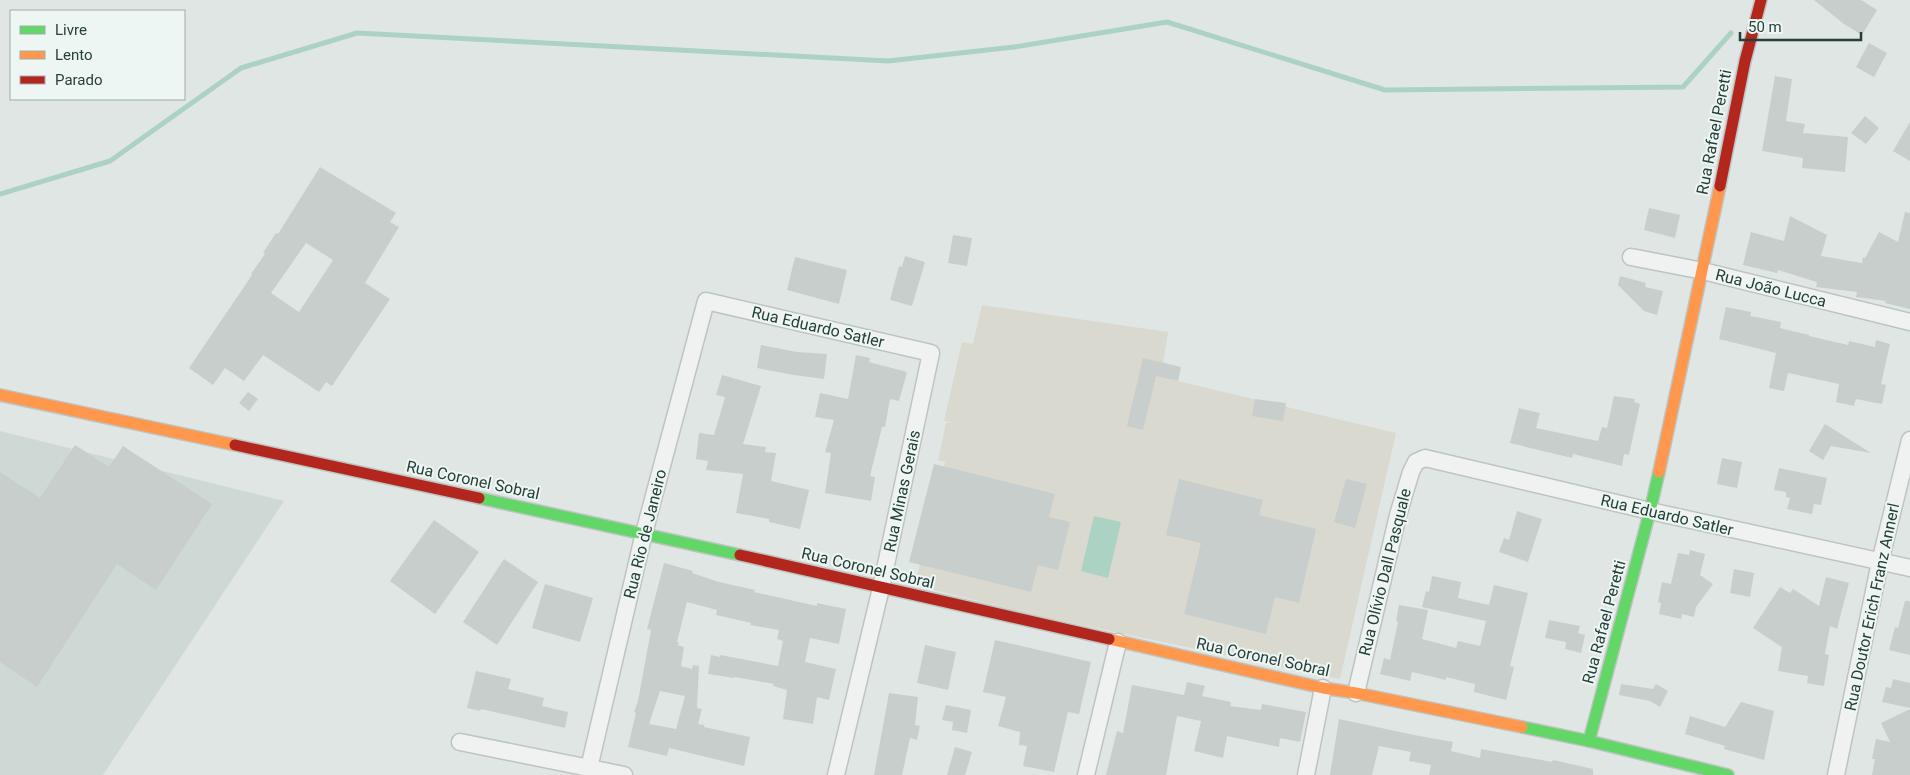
<svg xmlns="http://www.w3.org/2000/svg" width="1910" height="775" viewBox="0 0 1910 775" font-family="Roboto,sans-serif">
  <rect width="100%" height="100%" fill="#e0e6e4"/>
  <polygon fill="#ced9d5" points="0,431 284,501 103,775 0,775"/>
  <polygon fill="#d9d9cf" points="982,305 1168,332 1161,377 1396,433 1340,679 1038,616 915,585 945,462 938,460 946,423 954,423 944,421 962,342 973,344"/>
  <polygon fill="#acd2c4" points="1094,516 1121,522 1108,578 1081,571"/>
  <g fill="none" stroke-linecap="round" stroke-linejoin="round">
    <polyline stroke="#acd2c4" stroke-width="5" points="0,194 110,161 241,68 357,33 888,61 1014,47 1167,22 1385,90 1683,87 1731,33"/>
  </g>
  <g fill="#c8cecc" fill-rule="evenodd">
    <polygon points="1814,0 1861,0 1877,10 1862,35 1844,24"/>
    <polygon points="1869,43 1887,53 1874,77 1856,67"/>
    <polygon points="1775,76 1792,79 1786,121 1805,124 1803,133 1848,137 1845,172 1802,168 1803,158 1762,151"/>
    <polygon points="1865,116 1879,128 1866,144 1851,133"/>
    <polygon points="1910,122 1910,161 1893,151"/>
    <path d="M 320,167 L 396,213 L 390,222 L 399,227 L 365,283 L 390,299 L 332,386 L 326,382 L 319,392 L 263,355 L 244,381 L 225,368 L 213,385 L 189,368 L 252,275 L 251,274 L 265,254 L 263,253 L 276,233 L 278,234 ZM 306,243 L 333,260 L 299,312 L 271,293 Z"/>
    <polygon points="1649,208 1680,215 1675,238 1644,230"/>
    <polygon points="1905,212 1910,213 1910,309 1885,303 1886,301 1856,297 1857,292 1816,287 1817,282 1778,270 1777,273 1743,265 1751,232 1784,241 1790,216 1827,235 1821,256 1862,263 1863,257 1865,258 1879,232 1898,242"/>
    <polygon points="953,235 972,238 967,266 948,263"/>
    <polygon points="905,256 925,262 912,306 890,300 899,266 902,267"/>
    <polygon points="795,257 847,270 839,304 787,290"/>
    <polygon points="1620,276 1646,283 1645,287 1663,291 1657,315 1644,311 1618,285"/>
    <polygon points="1726,307 1751,312 1750,316 1781,322 1780,328 1809,335 1809,336 1848,345 1849,341 1875,347 1876,340 1890,344 1881,384 1886,385 1882,404 1856,399 1854,406 1836,402 1839,384 1788,373 1784,391 1769,388 1776,353 1719,339"/>
    <polygon points="761,345 797,352 827,354 824,379 794,375 757,368"/>
    <polygon points="856,355 870,358 869,362 907,372 899,401 890,399 885,427 882,427 870,476 875,477 871,501 825,493 831,453 825,452 834,420 815,417 820,393 848,399"/>
    <polygon points="1143,358 1181,367 1178,381 1156,376 1143,430 1127,426"/>
    <polygon points="722,375 761,386 743,444 766,447 765,452 776,453 771,481 809,490 800,529 769,522 769,519 736,513 743,474 706,470 708,461 696,459 699,433 714,435 725,397 716,395"/>
    <polygon points="248,392 258,399 249,411 239,403"/>
    <polygon points="1614,396 1635,399 1634,402 1640,404 1629,455 1624,454 1622,466 1573,454 1572,458 1510,443 1519,408 1540,413 1536,428 1598,441 1602,427 1607,428"/>
    <polygon points="1255,399 1286,403 1283,421 1252,416"/>
    <polygon points="1825,424 1871,453 1831,446 1823,460 1809,451"/>
    <polygon points="75,445 109,467 123,446 212,504 156,590 117,564 37,687 0,662 0,472 40,498"/>
    <polygon points="1722,458 1742,462 1737,488 1717,484"/>
    <polygon points="934,464 1055,494 1049,517 1070,522 1058,570 1038,565 1031,592 909,562"/>
    <polygon points="1779,468 1827,478 1821,505 1814,504 1812,514 1787,509 1790,498 1786,497 1786,492 1774,490"/>
    <polygon points="1179,479 1263,500 1259,515 1316,529 1299,603 1275,597 1266,634 1184,614 1201,543 1166,535"/>
    <polygon points="1346,479 1367,484 1355,528 1334,522"/>
    <polygon points="1517,511 1542,519 1528,562 1499,552 1504,538 1509,540"/>
    <polygon points="434,520 479,552 435,614 390,581"/>
    <polygon points="1690,550 1705,554 1700,575 1713,584 1696,607 1694,617 1682,614 1681,619 1659,614 1661,603 1658,602 1662,582 1671,584 1678,553 1689,555"/>
    <polygon points="504,559 538,582 497,645 463,622"/>
    <path d="M 664,563 L 693,571 L 692,573 L 719,582 L 755,590 L 754,592 L 817,606 L 817,603 L 846,609 L 839,644 L 810,638 L 805,662 L 836,669 L 829,700 L 817,697 L 813,724 L 783,719 L 787,690 L 773,686 L 774,684 L 735,677 L 734,678 L 708,674 L 711,655 L 720,657 L 720,655 L 778,666 L 783,641 L 777,639 L 779,630 L 750,625 L 751,623 L 716,615 L 717,610 L 687,602 L 677,642 L 679,642 L 678,645 L 684,647 L 681,666 L 692,669 L 693,665 L 699,666 L 697,708 L 702,709 L 698,724 L 704,725 L 704,727 L 750,737 L 744,766 L 669,748 L 667,756 L 628,747 L 636,713 L 634,712 L 638,701 L 651,630 L 647,629 ZM 660,691 L 685,696 L 676,729 L 649,724 Z"/>
    <polygon points="1734,569 1754,573 1750,597 1730,593"/>
    <polygon points="1432,576 1461,582 1458,598 1489,605 1494,585 1528,593 1510,666 1514,667 1506,700 1474,692 1475,684 1446,677 1446,680 1412,672 1410,681 1380,674 1384,658 1390,660 1398,622 1396,621 1399,605 1428,610 1422,639 1456,648 1458,641 1480,646 1486,621 1422,607 1426,591 1429,592"/>
    <polygon points="1826,577 1849,583 1837,629 1830,626 1825,654 1829,655 1824,686 1807,683 1808,676 1778,671 1782,647 1753,628 1780,587 1790,593 1793,589 1819,606"/>
    <polygon points="545,584 593,598 580,642 532,628"/>
    <polygon points="1905,601 1910,601 1910,655 1889,650 1895,627 1898,628"/>
    <polygon points="1549,620 1580,626 1578,633 1585,635 1581,653 1565,649 1566,642 1545,638"/>
    <polygon points="995,640 1091,662 1079,714 1068,712 1054,772 1023,766 1027,746 1019,745 1020,732 998,726 1006,697 983,692"/>
    <polygon points="925,645 956,652 948,690 917,683"/>
    <polygon points="476,671 511,679 508,689 544,698 542,706 568,712 565,728 481,709 480,711 467,708"/>
    <polygon points="1893,679 1910,683 1910,708 1882,702 1886,687 1891,688"/>
    <polygon points="1187,682 1205,686 1202,696 1231,702 1230,706 1261,710 1262,704 1306,712 1300,742 1280,738 1279,747 1227,736 1223,758 1194,751 1201,721 1177,716 1166,775 1106,775 1117,731 1123,733 1132,685 1184,695"/>
    <polygon points="1621,684 1653,689 1656,684 1668,691 1660,707 1650,701 1619,695"/>
    <polygon points="889,693 918,697 915,725 920,726 917,740 910,738 902,775 874,775"/>
    <polygon points="1741,702 1774,711 1764,760 1724,749 1725,746 1685,734 1690,716 1725,727"/>
    <polygon points="946,705 971,710 967,733 952,730 953,722 942,720"/>
    <polygon points="1910,709 1910,775 1872,775 1875,759 1872,759 1876,739 1890,742 1881,723"/>
    <polygon points="1339,719 1414,735 1453,742 1451,751 1480,758 1481,749 1552,762 1553,760 1593,769 1593,775 1429,775 1431,765 1409,761 1411,752 1379,746 1372,775 1330,775"/>
    <polygon points="955,747 972,752 965,775 947,775"/>
  </g>
  <g fill="none" stroke-linecap="round" stroke-linejoin="round">
    <g stroke="#bec4c2" stroke-width="19">
      <g id="street">
        <polyline points="1631,257 1703,271 1910,322"/>
        <polyline points="1356,693 1398,515 1411,472 1416,462 1425,458 1650,511 1910,568"/>
        <polyline points="460,742 624,775"/>
        <polyline points="589,768 644,533 706,301 931,353 881,588 836,775"/>
        <polyline points="1086,775 1118,642"/>
        <polyline points="1306,775 1323,688"/>
        <polyline points="1836,775 1880,562 1910,440"/>
      </g>
    </g>
    <g stroke="#bec4c2" stroke-width="14">
      <g id="fast">
        <polyline points="479,498 740,555"/>
        <polyline points="1522,727 1589,741 1728,775"/>
        <polyline points="1589,741 1650,511 1659,472"/>
      </g>
    </g>
    <g stroke="#bec4c2" stroke-width="14">
      <g id="slow">
        <polyline points="0,395 235,445"/>
        <polyline points="1659,472 1720,186"/>
        <polyline points="1109,639 1323,688 1356,693 1522,727"/>
      </g>
    </g>
    <g stroke="#bec4c2" stroke-width="14">
      <g id="jam">
        <polyline points="1720,186 1745,61 1761,0"/>
        <polyline points="235,445 479,498"/>
        <polyline points="740,555 1109,639"/>
      </g>
    </g>
    <use href="#street" stroke="#f0f2f2" stroke-width="16"/>
    <use href="#fast" stroke="#63d668" stroke-width="11"/>
    <use href="#slow" stroke="#ff974d" stroke-width="11"/>
    <use href="#jam" stroke="#b3261e" stroke-width="11"/>
  </g>
  <g text-anchor="middle" dominant-baseline="central" stroke-width="4" stroke-linejoin="round" paint-order="stroke">
    <g font-size="16" fill="#264039" stroke="#edf6f3">
      <text transform="translate(1714 132) rotate(-79)">Rua Rafael Peretti</text>
      <text transform="translate(1771 288) rotate(14)">Rua João Lucca</text>
      <text transform="translate(818 327) rotate(13)">Rua Eduardo Satler</text>
      <text transform="translate(473 480) rotate(12)">Rua Coronel Sobral</text>
      <text transform="translate(902 491) rotate(-78)">Rua Minas Gerais</text>
      <text transform="translate(1667 515) rotate(13)">Rua Eduardo Satler</text>
      <text transform="translate(645 534) rotate(-76)">Rua Rio de Janeiro</text>
      <text transform="translate(868 568) rotate(13)">Rua Coronel Sobral</text>
      <text transform="translate(1385 572) rotate(-76)">Rua Olívio Dall Pasquale</text>
      <text transform="translate(1872 607) rotate(-78)">Rua Doutor Erich Franz Annerl</text>
      <text transform="translate(1604 622) rotate(-75)">Rua Rafael Peretti</text>
      <text transform="translate(1263 657) rotate(12)">Rua Coronel Sobral</text>
    </g>
  </g>
  <rect x="10" y="10" width="175" height="90" fill="#edf6f3" stroke="#9dada9"/>
  <rect x="20" y="26" width="25" height="8" fill="#63d668" stroke="#9dada9"/>
  <text x="55" y="35" font-size="15" fill="#264039">Livre</text>
  <rect x="20" y="51" width="25" height="8" fill="#ff974d" stroke="#9dada9"/>
  <text x="55" y="60" font-size="15" fill="#264039">Lento</text>
  <rect x="20" y="76" width="25" height="8" fill="#b3261e" stroke="#9dada9"/>
  <text x="55" y="85" font-size="15" fill="#264039">Parado</text>
  <path d="M1740 32v8h121v-8" fill="none" stroke="#264039" stroke-width="2.5"/>
  <text x="1748" y="32" font-size="15" fill="#264039" stroke="#edf6f3" stroke-width="4" paint-order="stroke">50 m</text>
</svg>
